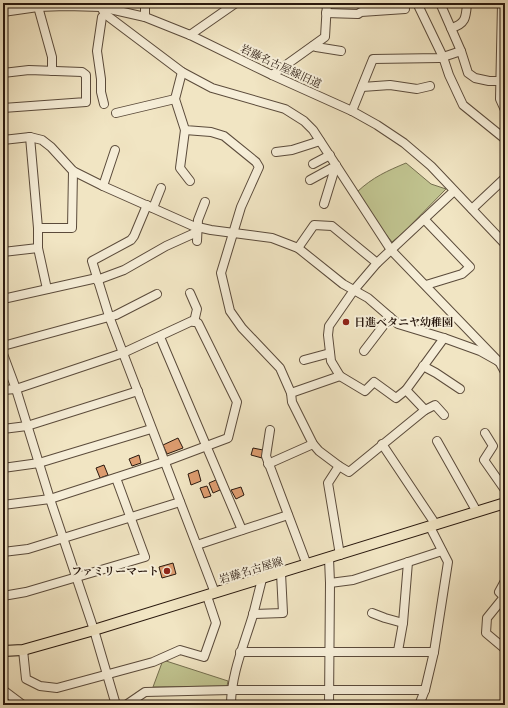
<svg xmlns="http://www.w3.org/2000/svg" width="508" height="708" viewBox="0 0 508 708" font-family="'Libre Caslon Text','Noto Serif JP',serif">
  <rect width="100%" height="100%" fill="#f1e5c3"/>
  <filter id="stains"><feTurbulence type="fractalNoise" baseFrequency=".005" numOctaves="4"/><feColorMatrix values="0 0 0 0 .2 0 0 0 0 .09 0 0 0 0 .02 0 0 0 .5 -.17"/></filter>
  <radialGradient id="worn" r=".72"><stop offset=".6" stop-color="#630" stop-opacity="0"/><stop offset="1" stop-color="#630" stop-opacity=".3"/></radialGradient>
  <g fill="#c0c38f" stroke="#746e4e">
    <path d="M 406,163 L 431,184 L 446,189 L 404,232 L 392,242 L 371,215 L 357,192 C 373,177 387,171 406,163 Z"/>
    <polygon points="163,660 228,681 227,686 153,687"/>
  </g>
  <g fill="#dd9c6f" stroke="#29180e">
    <polygon points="4,205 6,234 3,234 3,206"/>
    <polygon points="178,438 183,448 167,454 163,445"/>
    <polygon points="253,448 263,450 262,458 251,455"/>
    <polygon points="139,455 141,463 132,466 129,459"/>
    <polygon points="104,465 108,475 100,478 96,468"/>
    <polygon points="198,470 201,481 191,485 188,474"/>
    <polygon points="216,480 220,490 213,493 209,483"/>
    <polygon points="207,486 211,496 204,498 200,488"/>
    <polygon points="241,487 244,495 236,499 231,490"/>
    <polygon points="173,563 176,574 162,578 159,567"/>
  </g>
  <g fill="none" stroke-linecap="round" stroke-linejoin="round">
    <g stroke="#5b4b3b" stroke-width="10">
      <g id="minor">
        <polyline points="37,3 52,57 52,71"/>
        <polyline points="417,3 443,57 449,75 463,105 505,139"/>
        <polyline points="440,3 461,51 468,73 475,78 489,81 500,81"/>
        <polyline points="502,3 500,99 505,110"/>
        <polyline points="101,7 105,14 182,72 212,88 285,109 304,121 313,130 391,250 500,363 505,372"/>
        <polyline points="3,12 38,7 66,6 101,7 145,17 190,35 272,75 352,111 377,125 404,143 431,166 505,244"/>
        <polyline points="326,13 358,14 361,12 405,9"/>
        <polyline points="145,17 145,3"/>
        <path d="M 451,28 C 466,24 466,17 467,3"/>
        <polyline points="190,35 236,3"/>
        <polyline points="313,46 316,47 341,51"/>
        <polyline points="182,72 175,99 185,130 211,132 224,136 256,162 259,167 241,207 221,273 230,311 242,328 280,368 291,393 292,402 313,444 319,451 339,466 349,472 425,410 406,390 444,338"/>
        <polyline points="3,73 29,70 82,72 86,75 86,102 3,108"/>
        <polyline points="272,75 325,37 327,3"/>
        <polyline points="362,87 390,85 417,89 430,86"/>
        <polyline points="104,104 101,92 101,79 97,51 102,17 105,14"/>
        <polyline points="352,111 373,59 440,58 461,51"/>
        <polyline points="116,113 175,99"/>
        <polyline points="185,130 180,168 190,181"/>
        <polyline points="30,137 38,228 38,248 47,289"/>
        <polyline points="3,140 30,137 42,140 51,147 73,171 103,186 193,226 211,230 272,238 298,248 343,284 368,298 398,324 444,338 480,351 505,365"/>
        <polyline points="276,152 292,150 320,141"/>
        <polyline points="313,164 330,155"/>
        <polyline points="310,180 332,168 335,167"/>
        <polyline points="103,186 115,150"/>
        <polyline points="324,204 336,165"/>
        <polyline points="147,205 134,236 131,240 92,261 109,316 123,353 215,593"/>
        <polyline points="153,208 161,188"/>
        <polyline points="472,209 505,178"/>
        <polyline points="424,219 470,267 462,274 426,285"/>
        <polyline points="38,228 72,228 73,171"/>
        <polyline points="197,241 198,220 205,202"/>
        <polyline points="298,248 314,225 332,226 377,263"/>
        <polyline points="3,252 38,248"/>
        <polyline points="97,280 124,270 166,246 197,232"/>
        <polyline points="190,293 197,309 194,322"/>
        <polyline points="3,299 97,278"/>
        <polyline points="160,337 242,530"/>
        <polyline points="3,346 116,315 157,294"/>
        <polyline points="364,351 390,317"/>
        <polyline points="3,354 16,389 50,499 94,630 116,705"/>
        <polyline points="304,360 330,353"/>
        <polyline points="423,366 436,373 460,389"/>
        <polyline points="340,376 365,391 374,382 396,398 406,390"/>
        <polyline points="3,390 16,389 123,353 192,321 198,323 237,402 228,438 164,462 50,499 3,505"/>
        <polyline points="291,393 340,376 331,361 328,335 329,326 354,290 377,263 454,191"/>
        <polyline points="425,410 435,405 444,415"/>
        <polyline points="3,429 27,426 138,391"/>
        <polyline points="270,430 266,456 307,565"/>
        <polyline points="485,433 493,446 484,460 505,490"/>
        <polyline points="437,441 477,512"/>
        <polyline points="382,444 436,525"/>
        <polyline points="268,464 313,444"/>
        <polyline points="339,466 328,483 340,555"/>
        <polyline points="3,468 39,463 151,429"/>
        <polyline points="197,545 288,515"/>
        <polyline points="3,552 28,549 180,502"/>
        <polyline points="329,558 330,583 329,705"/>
        <polyline points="505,581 499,592 505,598"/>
        <polyline points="330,583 353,580 442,551"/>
        <polyline points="3,596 26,592 145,557 116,478"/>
        <polyline points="504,597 487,618 486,633 505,649"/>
        <polyline points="372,613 385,618 403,623"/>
        <polyline points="253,614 283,613 281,573"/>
        <polyline points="23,650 26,679 40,686 57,688 153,662 180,650 204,657 216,623 207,596"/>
        <polyline points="398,651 403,623 408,562"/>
        <polyline points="240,652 434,652"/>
        <polyline points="3,690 23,705"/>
        <polyline points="126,705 145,692 231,690 425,690"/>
        <path d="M 231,705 C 231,674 244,645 253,615 C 256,603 259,591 262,579"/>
        <polyline points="419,705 425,690 434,652 448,562 430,527"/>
      </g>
    </g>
    <g stroke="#29180e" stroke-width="12">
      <polyline id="major" points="3,651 23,650 94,630 505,503"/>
    </g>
    <use href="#minor" stroke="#f6eed8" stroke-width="8"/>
    <use href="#major" stroke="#f1e5c3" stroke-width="10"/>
  </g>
  <g fill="#8f2418" stroke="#f6eed8" stroke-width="1.5">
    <circle cx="346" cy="322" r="4"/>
    <circle cx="167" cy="571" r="4"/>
  </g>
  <g text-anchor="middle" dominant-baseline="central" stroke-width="4" stroke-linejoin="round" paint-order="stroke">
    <g font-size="11" fill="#29180e" stroke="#f6eed8">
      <text transform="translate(281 66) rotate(25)">岩藤名古屋線旧道</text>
      <text transform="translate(251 570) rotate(-17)">岩藤名古屋線</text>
    </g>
    <g font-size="11" font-weight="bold" fill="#29180e" stroke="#f6eed8" text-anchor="start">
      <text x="354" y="322">日進ベタニヤ幼稚園</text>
      <text x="159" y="571" text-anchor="end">ファミリーマート</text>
    </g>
  </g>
  <rect width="508" height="708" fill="none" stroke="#f1e5c3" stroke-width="16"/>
  <rect x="4" y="4" width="500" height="700" fill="none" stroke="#29180e" stroke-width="2"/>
  <rect x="8" y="8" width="492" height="692" fill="none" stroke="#29180e"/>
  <rect width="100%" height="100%" filter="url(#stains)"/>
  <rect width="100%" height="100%" fill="url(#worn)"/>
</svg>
